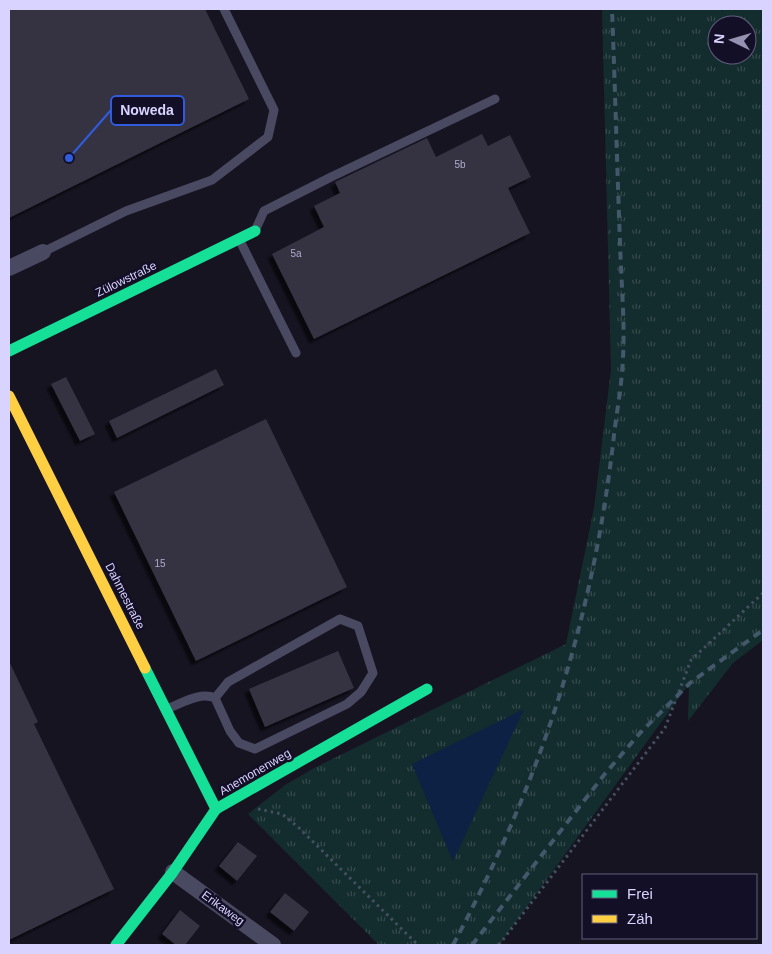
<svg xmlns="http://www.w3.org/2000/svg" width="772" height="954" viewBox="0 0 772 954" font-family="Arial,sans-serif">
  <defs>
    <pattern id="grass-tufts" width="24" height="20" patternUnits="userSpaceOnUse" patternTransform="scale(1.25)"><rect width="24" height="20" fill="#132c2d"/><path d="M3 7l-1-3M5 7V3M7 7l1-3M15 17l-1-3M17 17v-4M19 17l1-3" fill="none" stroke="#354a4c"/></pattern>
    <filter id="shadow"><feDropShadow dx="-4.5" dy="4.5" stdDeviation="1" flood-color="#0009"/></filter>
  </defs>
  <rect width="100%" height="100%" fill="#161421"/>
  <path fill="url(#grass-tufts)" fill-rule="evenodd" d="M 602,9 L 763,9 L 763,640 L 733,663 L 688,721 L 689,684 L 499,945 L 379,945 L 248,814 L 285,785 L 316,767 L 566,644 L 594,508 L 611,370 ZM 717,25 L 747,25 L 747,55 L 717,55 Z"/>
  <polygon fill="#0d2144" points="524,709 453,861 412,764"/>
  <g fill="#343243" filter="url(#shadow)">
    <polygon points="9,9 205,9 249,99 9,218"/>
    <polygon points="482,134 488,146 510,135 531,177 508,188 530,233 314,339 272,254 324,227 314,206 340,193 335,182 427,138 436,157"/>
    <polygon points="216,369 224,385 117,438 109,421"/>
    <polygon points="66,377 95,434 80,441 51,384"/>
    <polygon points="266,419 347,587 196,661 114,492"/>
    <polygon points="338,651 354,688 265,727 249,689"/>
    <polygon points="9,661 38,722 34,724 114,889 9,940"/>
    <polygon points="238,842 257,856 237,881 219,866"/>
    <polygon points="285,893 309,912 294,931 270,912"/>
    <polygon points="180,910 200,926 185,945 176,945 162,934"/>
  </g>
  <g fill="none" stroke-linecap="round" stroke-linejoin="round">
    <g stroke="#44505f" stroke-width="3" stroke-dasharray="2.5 4" stroke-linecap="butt">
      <polyline points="258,809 282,814 298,827 418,945"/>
      <polyline points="499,945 665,728 691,660 763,593"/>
    </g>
    <g stroke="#4a4962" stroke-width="9">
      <polyline points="255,231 264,211 331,177 495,99"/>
      <polyline points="239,239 296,353"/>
      <polyline points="43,252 126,211 212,180 268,137 274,110 224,9"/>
      <path d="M 166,709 C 181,704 200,691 215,698 L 230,731 L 239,743 L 255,749 L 347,704 L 361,692 L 373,673 L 358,626 L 340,619 L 228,682 L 215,698"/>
    </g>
    <g stroke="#4a4962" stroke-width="16">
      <polyline points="9,268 43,252"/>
      <polyline points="173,872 273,945"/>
    </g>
    <g stroke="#16e098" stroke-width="11">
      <polyline points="9,351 255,231"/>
      <polyline points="145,668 216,809"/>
      <polyline points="116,945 173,872 216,809 427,689"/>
    </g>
    <polyline stroke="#ffcf43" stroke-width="11" points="9,396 145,668"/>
    <g stroke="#43596b" stroke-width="4" stroke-dasharray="8 6" stroke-linecap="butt">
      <path d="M 453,945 C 541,780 593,622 614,435 C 617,410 622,384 623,358 C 625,320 621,280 620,242 C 617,164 615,86 612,9"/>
      <polyline points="472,945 604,775 640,733 690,683 763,630"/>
    </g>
  </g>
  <g text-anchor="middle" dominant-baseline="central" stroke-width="5" stroke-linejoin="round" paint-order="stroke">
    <g font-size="10" fill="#b0acd0">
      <text x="460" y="164">5b</text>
      <text x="296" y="253">5a</text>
      <text x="160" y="563">15</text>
    </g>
    <g font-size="12" fill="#d9d4ff" stroke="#130f26">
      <text transform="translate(126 279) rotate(-26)">Zülowstraße</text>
      <text transform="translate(125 596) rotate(63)">Dahmestraße</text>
      <text transform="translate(255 772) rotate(-30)">Anemonenweg</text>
      <text transform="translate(223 908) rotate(36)">Erikaweg</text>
    </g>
  </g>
  <path fill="none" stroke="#305bdc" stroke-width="2" d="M69 158L111 110"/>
  <circle fill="#305bdc" stroke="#130f26" stroke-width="2" cx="69" cy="158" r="5"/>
  <rect fill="#130f26" stroke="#305bdc" stroke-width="2" x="111" y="96" width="73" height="29" rx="5"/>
  <g font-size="14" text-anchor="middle" font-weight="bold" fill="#d9d4ff">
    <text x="147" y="115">Noweda</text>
  </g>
  <rect width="772" height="954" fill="none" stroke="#d9d4ff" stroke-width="20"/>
  <rect x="582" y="874" width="175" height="65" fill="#130f26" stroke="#625e7d"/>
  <rect x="592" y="890" width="25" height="8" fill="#16e098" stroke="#625e7d"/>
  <text x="627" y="899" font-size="15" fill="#d9d4ff">Frei</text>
  <rect x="592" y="915" width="25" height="8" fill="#ffcf43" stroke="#625e7d"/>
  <text x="627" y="924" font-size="15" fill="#d9d4ff">Zäh</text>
  <g transform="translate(732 40) rotate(275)"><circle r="24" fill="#130f26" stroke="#625e7d"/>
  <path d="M0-4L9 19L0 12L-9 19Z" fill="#9591b1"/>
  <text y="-8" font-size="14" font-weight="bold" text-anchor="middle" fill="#d9d4ff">N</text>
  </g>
</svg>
